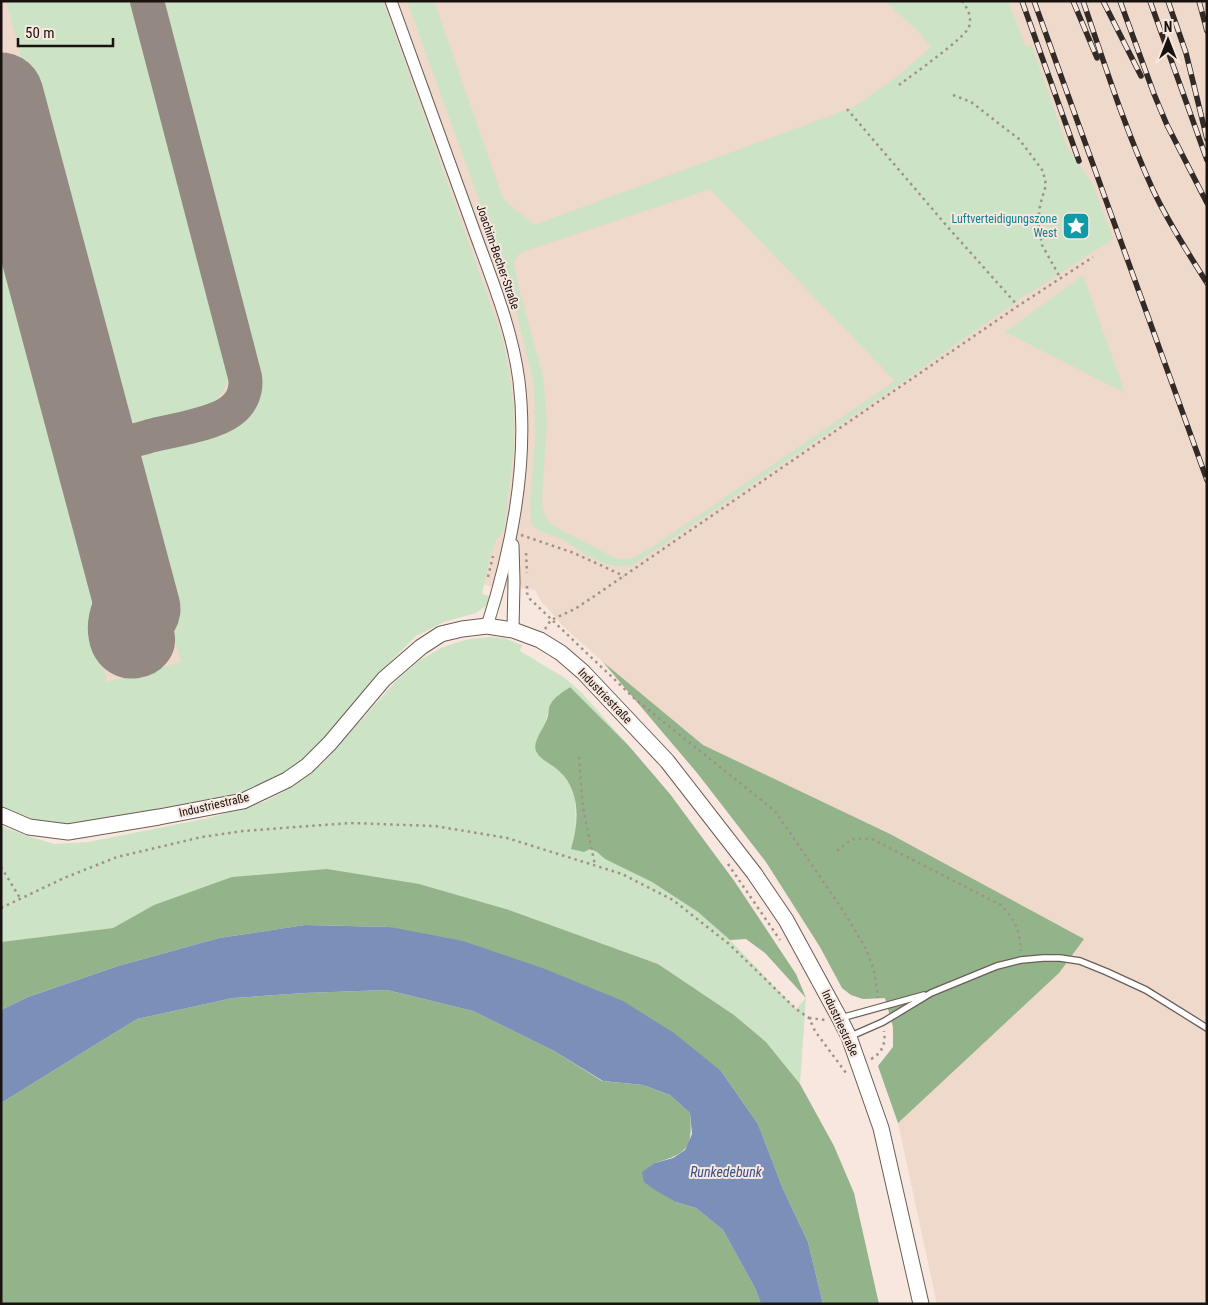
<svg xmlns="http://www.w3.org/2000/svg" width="1208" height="1305" viewBox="0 0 1208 1305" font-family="'Roboto Condensed',sans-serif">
  <rect width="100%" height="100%" fill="#f8e7de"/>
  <polygon fill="#eed9cb" points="1,1 1207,1 1207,1304 937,1304 898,1123 878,1066 893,1047 893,1027 885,998 863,999 851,995 842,988 820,947 766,862 698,774 603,662 564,627 541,601 535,590 482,585 1,794"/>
  <g fill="#cce3c6" fill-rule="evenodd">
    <path d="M 6,1 L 135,1 L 229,354 C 233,395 212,409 176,419 C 152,425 134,430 115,410 Z"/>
    <path d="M 157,1 L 383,1 L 502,337 L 509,372 L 514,411 L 514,447 L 504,529 L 496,540 L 489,560 L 482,594 L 490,596 L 487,605 L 476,613 L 444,622 L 416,636 L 387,665 L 350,711 L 314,750 L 281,776 L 238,796 L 213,801 L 65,825 L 29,820 L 1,808 L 1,210 L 103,593 L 93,625 L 107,682 L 181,662 L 135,492 C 129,430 193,445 231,424 C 236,422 243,418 246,413 C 260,395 255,370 250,350 Z"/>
    <path d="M 407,1 L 434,1 L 503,199 L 534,225 L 854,107 L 899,75 L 931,47 L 915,28 L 884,1 L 1008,1 L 1026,47 L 1032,46 L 1067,147 L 1093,185 L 1113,239 L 1019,300 L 898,385 L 635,564 C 610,573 585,554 565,541 C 552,534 541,534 531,524 L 530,501 L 535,441 L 534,386 L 515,306 L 479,200 ZM 710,189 L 895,381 L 648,550 L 629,559 L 617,559 L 552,525 C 544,516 542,509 542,498 L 547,421 L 543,377 L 519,288 L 514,264 L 517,256 L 522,252 Z"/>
    <polygon points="1083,275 1125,393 1005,332"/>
    <polygon points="489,637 504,638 522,645 520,651 565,678 582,693 629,746 570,687 555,698 550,705 543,731 536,741 545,760 560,771 575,793 576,834 590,849 598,852 605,859 652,882 698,912 730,940 796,1009 806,998 800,1084 766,1042 734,1015 658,964 509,910 154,905 113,928 1,942 1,826 25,835 54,844 88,842 209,818 264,802 287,790 322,764 397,680 419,661 441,648 455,643 470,639"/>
  </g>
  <g fill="#93b38b">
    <polygon points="603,662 703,745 890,834 1084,939 1059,973 898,1123 878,1066 893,1047 893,1027 885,998 863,999 851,995 842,988 820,947 766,862 698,774"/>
    <path d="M 570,687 L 629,746 L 670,794 L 735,882 L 796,974 L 806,998 L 765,953 L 746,939 L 730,940 L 698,912 L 652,882 L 605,859 L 597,852 L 590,849 L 584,852 L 571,849 C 579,823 581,791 559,771 C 552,764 540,760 536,751 C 532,742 544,728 547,719 C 549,715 548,709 550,705 C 554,697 563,692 570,687 Z"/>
    <polygon points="327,869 419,884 509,910 658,964 734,1015 766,1042 800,1084 834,1146 854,1193 879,1304 823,1304 808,1242 783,1189 758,1124 721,1071 390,927 305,925 219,938 118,966 28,997 1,1010 1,942 113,928 154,905 232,877"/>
    <path d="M 387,990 L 473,1011 L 554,1051 L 602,1081 L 643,1085 L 670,1095 L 690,1113 C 693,1148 688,1153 655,1163 L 676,1202 L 696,1208 L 723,1230 L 755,1288 L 761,1304 L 1,1304 L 1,1103 L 137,1019 L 233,998 L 305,993 Z"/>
  </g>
  <polygon fill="#7b90b9" points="305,925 390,927 463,941 545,969 623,1001 674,1033 721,1071 758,1124 783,1189 808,1242 823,1304 761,1304 755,1288 723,1230 696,1208 676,1202 655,1190 644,1182 642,1172 655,1163 673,1158 685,1150 692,1134 690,1113 670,1095 643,1085 603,1081 554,1051 473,1011 387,990 305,993 233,998 137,1019 1,1103 1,1010 28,997 118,966 219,938"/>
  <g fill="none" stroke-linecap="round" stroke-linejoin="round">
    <g stroke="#948882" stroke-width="34">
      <path d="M 86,412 C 91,423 97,433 108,438 C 114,440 122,441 127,441 C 136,441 145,437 154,435 C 175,430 214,424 231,411 C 242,403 247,390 245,377 L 147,1"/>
      <path d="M 114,521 L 104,482 C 106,463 113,451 128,441"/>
      <path d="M 124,558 C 124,564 123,571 121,577 C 116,594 103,612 105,632 C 109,678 166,664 157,633 C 154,623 142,618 138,609"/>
    </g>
    <polyline stroke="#948882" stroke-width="85" points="1,95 138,609"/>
    <g stroke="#6c5d55" stroke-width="8">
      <g id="service">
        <polyline points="841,1018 924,995"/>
        <polyline points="851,1036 883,1022 931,993 997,966 1021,960 1043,958 1060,958 1080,961 1107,972 1146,990 1207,1028"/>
      </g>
    </g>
    <g stroke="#6c5d55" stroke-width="13">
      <g id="minor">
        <path d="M 391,1 C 418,75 444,148 471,222 C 489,273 512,326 519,381 C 529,463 512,548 487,626"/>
        <polyline points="513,545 514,582 513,630"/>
      </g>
    </g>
    <g stroke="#6c5d55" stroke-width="17">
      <polyline id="tertiary" points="1,815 29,827 68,832 159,817 243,801 287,780 307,766 330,743 384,679 421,647 441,634 462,629 487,626 513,630 540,640 561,653 583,672 667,761 754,873 786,920 840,1019 849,1037 861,1071 881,1128 921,1304"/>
    </g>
    <g stroke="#9f928b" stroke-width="2.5" stroke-dasharray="2.5 4" stroke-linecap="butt">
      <path d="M 899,85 C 912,75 965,38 969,27 C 972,17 968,9 962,1"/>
      <polyline points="953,95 971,102 1019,139 1043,171 1046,185 1040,205 1038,222 1042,245 1061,279"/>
      <polyline points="847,109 946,225 1018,306"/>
      <polyline points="521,535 574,553 624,576"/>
      <polyline points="526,553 527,573"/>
      <polyline points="488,577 493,556"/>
      <polyline points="527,586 527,593 530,599 635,699 775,811 844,912 866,949 874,970 878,998"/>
      <polyline points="545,629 551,620 575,609 596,595 1018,306 1093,257"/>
      <polyline points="579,757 583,808 595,865"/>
      <path d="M 837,851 L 852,839 L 872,839 L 1001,905 C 1016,922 1019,928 1021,951"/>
      <polyline points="728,864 780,940"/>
      <polyline points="1,867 20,898"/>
      <polyline points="1,908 64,878 117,857 202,837 243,831 350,823 435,826 507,838 622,874 673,900 729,944 796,1009 809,1018 815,1031 846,1073"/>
      <polyline points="809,1018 825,1020"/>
      <path d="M 871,1059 C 882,1053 886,1044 884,1031"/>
    </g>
    <use href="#service" stroke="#fff" stroke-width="5.5"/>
    <use href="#minor" stroke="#fff" stroke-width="11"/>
    <use href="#tertiary" stroke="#fff" stroke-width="15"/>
    <g stroke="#312a26" stroke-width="5.5">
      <g id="rail">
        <polyline points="1022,1 1079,161"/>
        <polyline points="1034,1 1207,480"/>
        <polyline points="1073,1 1097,58"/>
        <path d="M 1083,1 C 1105,65 1125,129 1153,190 C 1168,222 1188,253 1207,283"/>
        <polyline points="1103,1 1141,76"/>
        <polyline points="1120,1 1154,94 1167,125 1207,203"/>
        <polyline points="1150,1 1207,160"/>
        <polyline points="1168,1 1186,53 1207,139"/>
        <polyline points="1199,1 1207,31"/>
      </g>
    </g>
    <use href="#rail" stroke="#f8e7de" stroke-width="4" stroke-dasharray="11" stroke-linecap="butt"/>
  </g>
  <defs>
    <g id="sight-square" transform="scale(1.4375)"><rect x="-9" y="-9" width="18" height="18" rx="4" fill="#0f9aa8" stroke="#f8e7de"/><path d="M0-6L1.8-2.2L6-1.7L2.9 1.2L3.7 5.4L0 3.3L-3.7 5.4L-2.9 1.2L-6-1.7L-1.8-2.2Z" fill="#fff"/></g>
  </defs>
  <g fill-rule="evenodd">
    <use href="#sight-square" x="1076" y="226"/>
  </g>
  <g text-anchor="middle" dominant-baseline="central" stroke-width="4" stroke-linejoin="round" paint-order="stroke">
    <g font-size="12" fill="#0d838f" stroke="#f8e7de" text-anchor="end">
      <text x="1057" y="219">Luftverteidigungszone<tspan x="1057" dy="14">West</tspan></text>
    </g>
    <g font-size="12" fill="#191310" stroke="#f8e7de">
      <text transform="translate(498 257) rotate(71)">Joachim-Becher-Straße</text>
      <text transform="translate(605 696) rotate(46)">Industriestraße</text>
      <text transform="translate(214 805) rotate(-13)">Industriestraße</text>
      <text transform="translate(840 1023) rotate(65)">Industriestraße</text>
    </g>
    <g font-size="14" font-style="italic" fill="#375188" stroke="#f8e7de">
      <text x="726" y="1172">Runkedebunk</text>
    </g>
  </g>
  <rect width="1208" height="1305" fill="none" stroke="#191310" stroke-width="5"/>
  <g transform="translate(1168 40)" stroke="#f8e7de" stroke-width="4" paint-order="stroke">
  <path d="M0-4L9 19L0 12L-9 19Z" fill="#191310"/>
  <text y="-8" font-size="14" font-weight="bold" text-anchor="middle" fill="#191310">N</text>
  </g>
  <path d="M18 38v8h95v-8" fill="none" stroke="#191310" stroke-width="2.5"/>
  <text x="25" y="38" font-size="15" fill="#191310" stroke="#f8e7de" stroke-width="4" paint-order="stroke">50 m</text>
</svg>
